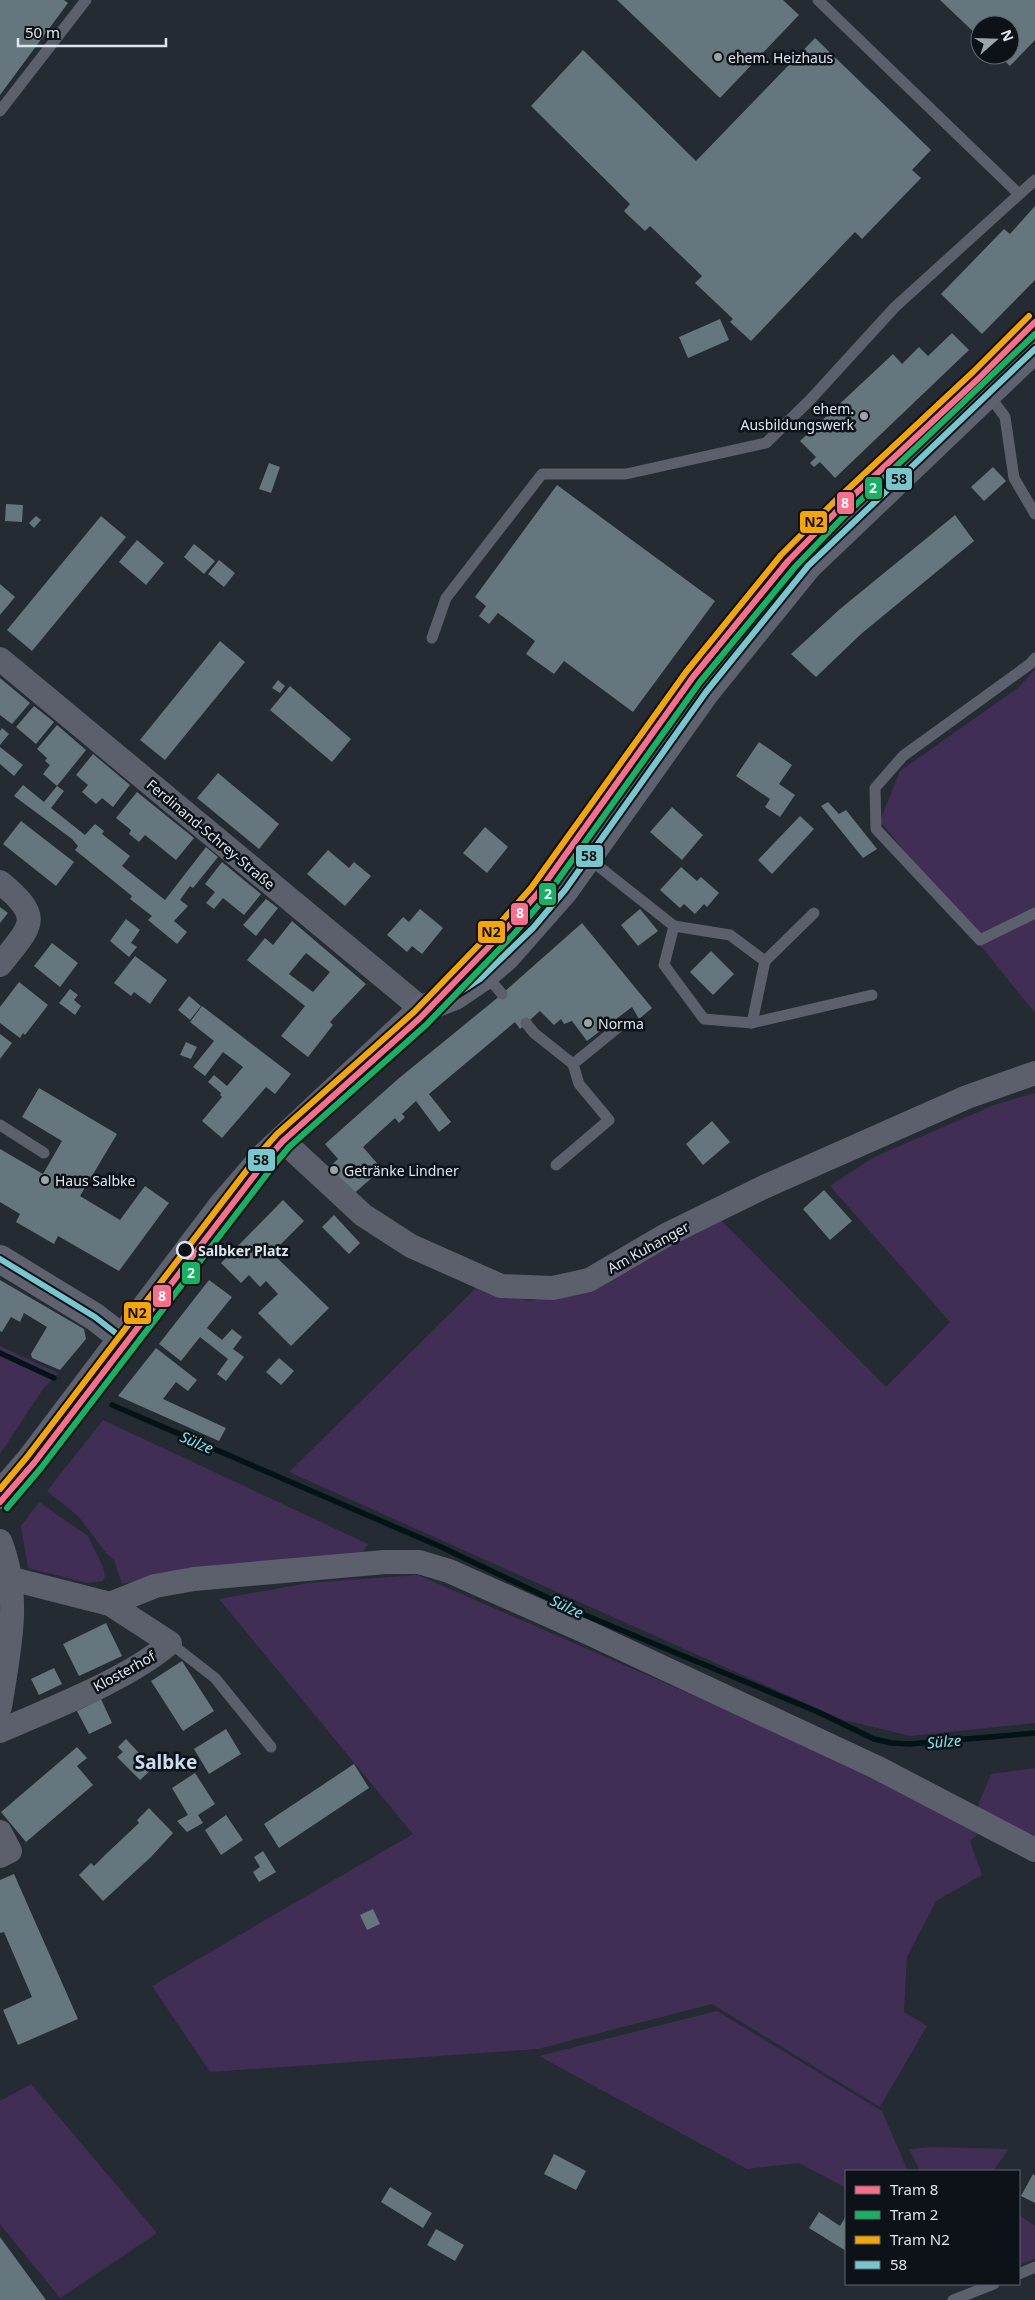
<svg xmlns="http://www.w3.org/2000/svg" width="1035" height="2300" viewBox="0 0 1035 2300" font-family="'Noto Sans',sans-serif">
  <rect width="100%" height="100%" fill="#242b32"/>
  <g fill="#402e55">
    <polygon points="1035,669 1035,1013 880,821 900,771 1019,687"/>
    <polygon points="1035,1093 1035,1723 911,1736 843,1720 289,1472 478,1286 530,1301 561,1295 720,1219 886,1387 950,1322 830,1186 874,1157 994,1105"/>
    <polygon points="0,1346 58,1373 43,1389 0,1454"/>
    <polygon points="103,1420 368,1544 358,1560 171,1575 122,1584 114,1560 106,1553 78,1516 47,1491"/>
    <polygon points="39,1502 88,1536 103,1567 105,1576 103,1581 87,1583 28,1568 21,1526"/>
    <polygon points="418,1575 741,1716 976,1825 979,1833 970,1841 982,1875 936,1901 907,1957 904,2012 927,2026 880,2107 712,2004 538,2049 210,2072 152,1986 413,1834 219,1599 308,1583"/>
    <polygon points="1035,1768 1035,1839 977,1808 991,1774"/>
    <polygon points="717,2011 882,2111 908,2171 846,2171 846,2188 799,2163 747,2169 539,2056"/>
    <polygon points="31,2084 157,2233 60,2298 0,2224 0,2101"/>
    <polygon points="930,2147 1009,2149 993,2171 920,2171 909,2149"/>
    <polygon points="1019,2215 1035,2226 1035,2259 1019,2265"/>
  </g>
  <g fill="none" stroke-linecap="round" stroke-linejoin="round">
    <g stroke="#031416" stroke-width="5.5">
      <polyline points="0,1353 54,1378"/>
      <polyline points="112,1405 439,1546 580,1613 818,1712 874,1739 892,1743 910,1744 1035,1733"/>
    </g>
  </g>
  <g fill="#65767e" fill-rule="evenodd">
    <polygon points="0,0 64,0 68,3 0,95"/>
    <polygon points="617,0 783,0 799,15 720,98"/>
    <polygon points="940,0 1035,0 1035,40 1010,66 998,55 1010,55 1010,25 980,25 980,38"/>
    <polygon points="815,38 931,150 912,170 921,178 862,239 855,232 751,341 730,322 733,319 695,283 702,276 650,226 645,231 631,218 624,211 630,204 531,106 583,50 696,161"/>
    <polygon points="1035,206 1035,280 982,334 941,294 1004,229 1010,234"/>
    <polygon points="720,319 729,340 688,358 679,337"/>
    <polygon points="952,333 969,350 835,478 820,462 814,467 810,463 816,457 800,441 893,354 902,364 919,347 928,356"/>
    <polygon points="269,463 280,467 271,493 259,489"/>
    <polygon points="993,467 1006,481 984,501 971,487"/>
    <polygon points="557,485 715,601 633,712 564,661 554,674 526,654 535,641 498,613 489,624 479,616 486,606 475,597"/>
    <polygon points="6,504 23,505 22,522 5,521"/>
    <polygon points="955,515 974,541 861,634 816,677 791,654 840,609"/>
    <polygon points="36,516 41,520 34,528 29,523"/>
    <polygon points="101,516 126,537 32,651 7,630"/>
    <polygon points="137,540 164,563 146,585 119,562"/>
    <polygon points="194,544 215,561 204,574 184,557"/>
    <polygon points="219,560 235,573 224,587 208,574"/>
    <polygon points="0,584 15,597 0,615"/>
    <polygon points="220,641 245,662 165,760 140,740"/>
    <polygon points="0,678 30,703 12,724 0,715"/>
    <polygon points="278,680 285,686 280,693 272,688"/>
    <polygon points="290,686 351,739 332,762 270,710"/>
    <polygon points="34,706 54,722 36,744 16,727"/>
    <polygon points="57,725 86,750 57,786 43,774 50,765 45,761 47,758 37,749"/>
    <polygon points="2,728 9,734 0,745 0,731"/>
    <polygon points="759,742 792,765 779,784 795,795 780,817 765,807 770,799 736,776"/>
    <polygon points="0,747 23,765 14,776 0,764"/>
    <polygon points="93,754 130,785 113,807 102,798 96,804 82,792 88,785 76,775"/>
    <polygon points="218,773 279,824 259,849 197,798"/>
    <polygon points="23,785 44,802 57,786 64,791 51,808 85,835 95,824 104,831 102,834 130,856 122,866 165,900 206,847 218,857 193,888 190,886 180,900 188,906 174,921 187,932 177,944 148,920 152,916 130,899 132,896 75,850 78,846 72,839 14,796"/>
    <polygon points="137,792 194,838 176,860 145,835 139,842 129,834 131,830 116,818"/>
    <polygon points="828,802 839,814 846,810 877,849 863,858 821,806"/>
    <polygon points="672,807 703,835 682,860 650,832"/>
    <polygon points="800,816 814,829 772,874 758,860"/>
    <polygon points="21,821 74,862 56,886 3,844"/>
    <polygon points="485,827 508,847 487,873 463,853"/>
    <polygon points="328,850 349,868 354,862 371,876 345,906 307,874"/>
    <polygon points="222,862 261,894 244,915 223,898 214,909 206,903 215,892 205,884"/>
    <polygon points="681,867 697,881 701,877 719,893 707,907 704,904 695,914 684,904 680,908 660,890"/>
    <polygon points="266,899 278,908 256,936 243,925"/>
    <polygon points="0,907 8,913 0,923"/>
    <polygon points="420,909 443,928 422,954 412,946 407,952 387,935 403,917 409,922"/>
    <polygon points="640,909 658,931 638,946 621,925"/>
    <polygon points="126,919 140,930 131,943 137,947 129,957 110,941"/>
    <path d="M 292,921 L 366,984 L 330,1022 L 333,1025 L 308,1057 L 281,1036 L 305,1006 L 247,960 L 265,938 L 273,945 ZM 306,953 L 330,972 L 313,992 L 289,974 Z"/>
    <polygon points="582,923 652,1008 639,1019 632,1007 587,1041 572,1021 564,1024 561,1019 554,1025 540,1011 520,1029 515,1022 429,1094 451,1122 439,1132 416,1101 402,1114 405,1117 399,1123 395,1118 363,1147 382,1169 351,1196 326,1170 338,1159 325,1144 398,1079 496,999"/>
    <polygon points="52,943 78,963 60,987 34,966"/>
    <polygon points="711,951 734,974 713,995 690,972"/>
    <polygon points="135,956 167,980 150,1004 134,992 131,996 114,983"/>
    <polygon points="19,982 48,1005 25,1035 23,1033 20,1038 0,1023 0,1007"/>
    <polygon points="70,989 78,995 74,1000 81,1006 75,1015 59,1003"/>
    <polygon points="189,996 201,1006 190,1020 178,1010"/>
    <polygon points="202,1006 291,1074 275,1094 266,1087 222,1138 202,1121 222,1097 220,1095 221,1093 208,1082 214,1075 227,1086 243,1067 223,1052 205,1076 193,1067 214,1041 190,1022"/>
    <polygon points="0,1034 12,1043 0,1059"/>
    <polygon points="186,1042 197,1047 191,1059 180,1055"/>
    <polygon points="39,1088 117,1134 80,1196 120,1220 145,1186 169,1203 119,1271 58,1236 54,1244 16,1222 20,1214 0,1202 0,1149 43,1174 62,1141 22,1117"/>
    <polygon points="712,1121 730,1142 703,1165 686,1144"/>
    <polygon points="824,1190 852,1221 830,1240 803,1209"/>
    <polygon points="283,1200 304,1221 272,1253 329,1308 291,1346 258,1313 278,1294 266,1281 260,1287 249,1275 241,1283 221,1263"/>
    <polygon points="334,1215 360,1243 349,1254 322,1227"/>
    <polygon points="0,1280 84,1329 86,1339 60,1370 32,1358 31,1354 47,1327 24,1313 20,1322 11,1317 2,1332 0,1331"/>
    <polygon points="209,1280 232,1297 207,1328 222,1340 232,1329 242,1337 233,1349 244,1357 226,1381 217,1374 228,1359 200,1337 181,1361 159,1344"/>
    <polygon points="156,1348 197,1380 188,1391 176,1382 163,1399 226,1428 219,1441 118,1396"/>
    <polygon points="279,1358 294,1371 281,1385 266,1372"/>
    <polygon points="106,1623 122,1656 79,1676 63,1644"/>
    <polygon points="182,1661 214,1711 183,1731 151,1681"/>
    <polygon points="54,1668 62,1684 39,1695 31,1679"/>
    <polygon points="101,1699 112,1723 89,1734 77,1711"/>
    <polygon points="226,1729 241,1754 209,1774 194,1749"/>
    <polygon points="126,1739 153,1768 140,1780 117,1757 123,1752 118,1747"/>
    <polygon points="77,1747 87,1758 77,1766 93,1785 26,1842 1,1812"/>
    <polygon points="354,1764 369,1788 279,1848 264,1824"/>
    <polygon points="195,1773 215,1804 198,1815 203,1823 187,1832 177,1821 188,1815 172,1788"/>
    <polygon points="149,1808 173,1833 151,1857 103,1901 79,1875 91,1863 94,1866 104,1856 139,1823 137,1820"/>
    <polygon points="226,1815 243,1840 221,1855 205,1830"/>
    <polygon points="263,1851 276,1872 259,1882 253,1872 260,1867 254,1857"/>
    <polygon points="14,1874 78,2019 18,2045 3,2010 32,1997 4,1932 0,1933 0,1880"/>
    <polygon points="373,1909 380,1924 367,1930 360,1915"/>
    <polygon points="554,2154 586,2171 576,2190 544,2174"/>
    <polygon points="1033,2174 1035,2176 1035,2203 1021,2196"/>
    <polygon points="390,2187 432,2213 423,2228 381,2202"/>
    <polygon points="819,2212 840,2226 846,2216 846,2251 809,2228"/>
    <polygon points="436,2229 464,2245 455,2261 427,2245"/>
    <polygon points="0,2237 46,2300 0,2300"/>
  </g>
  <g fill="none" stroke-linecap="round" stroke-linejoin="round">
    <g stroke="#5c5f6c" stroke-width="11">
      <polyline points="818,0 1019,194"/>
      <polyline points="0,111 86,0"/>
      <polyline points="989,395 1005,417 1014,478 1035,514"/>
      <polyline points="432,638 446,598 542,474 626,474 766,443 810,400 895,307 1035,180"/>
      <polyline points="1035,658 1030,664 903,756 875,788 876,829 980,940 1035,913"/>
      <polyline points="588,858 674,926 730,935 765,961 752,1023"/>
      <polyline points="674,926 664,965 704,1019 752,1023 872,995"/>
      <polyline points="765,961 814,913"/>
      <polyline points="486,975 502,994"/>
      <polyline points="526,1023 534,1033 573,1064 621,1025"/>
      <polyline points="0,1125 44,1153"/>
      <polyline points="556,1165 609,1120 579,1084 573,1064"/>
      <polyline points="170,1643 215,1678 271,1747"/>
      <polyline points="1019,2274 1035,2267"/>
      <polyline points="953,2300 994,2284"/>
    </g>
    <g stroke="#5c5f6c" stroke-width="24">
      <polyline points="0,659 422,1009"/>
      <path d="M 0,882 C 45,919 31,925 0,965"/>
      <polyline points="281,1139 363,1215 411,1246 501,1286 553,1288 589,1280 666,1235 766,1186 967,1097 1035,1073"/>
      <path d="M 0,1541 C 22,1596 9,1650 0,1707"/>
      <polyline points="110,1604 155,1586 194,1579 385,1562 419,1562 449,1571 591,1634 876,1767 1035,1850"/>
      <path d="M 0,1731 C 52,1708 127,1680 170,1643 L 110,1604 L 12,1579"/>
      <polyline points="0,1832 10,1851 0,1856"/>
    </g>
    <g stroke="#5e616e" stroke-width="28">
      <polyline points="0,1259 95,1317 122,1338"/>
      <polyline points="0,1495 31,1459 222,1206 265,1156 422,1009 455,996 480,979 506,957 565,890 706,692 808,566 1035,349"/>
    </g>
    <g stroke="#0d1219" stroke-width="10">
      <g id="bus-1">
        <polyline points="0,1259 95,1317 122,1338"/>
        <polyline points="122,1338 222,1206 265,1156 422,1009 446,1001 480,979 533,928 565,890 706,692 808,566 1035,349"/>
      </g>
    </g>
    <use href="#bus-1" stroke="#77c8cc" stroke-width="6"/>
    <g stroke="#0d1219" stroke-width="10">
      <polyline id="tram-1" points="0,1502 34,1463 267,1159 283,1141 420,1018 506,929 538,893 693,677 788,561 838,510 979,378 1035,322"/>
    </g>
    <g stroke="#0d1219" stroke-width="10">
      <polyline id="tram-2" points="7,1508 41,1468 274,1165 289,1147 426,1025 513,935 545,898 700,682 795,567 844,516 1035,334"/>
    </g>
    <g stroke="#0d1219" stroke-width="10">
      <polyline id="tram-3" points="0,1489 27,1457 260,1153 277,1134 414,1012 500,923 531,888 686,672 781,555 832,504 973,372 1029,316"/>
    </g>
    <use href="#tram-1" stroke="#fb6d88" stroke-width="6"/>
    <use href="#tram-2" stroke="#13b361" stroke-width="6"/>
    <use href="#tram-3" stroke="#f7a600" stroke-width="6"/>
  </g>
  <g fill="#9ca4ac" stroke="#0d1219" stroke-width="2">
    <circle cx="718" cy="57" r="5"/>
    <circle cx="864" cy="416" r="5"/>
    <circle cx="588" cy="1023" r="5"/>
    <circle cx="334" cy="1170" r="5"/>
    <circle cx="45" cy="1180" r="5"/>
  </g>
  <circle fill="#0d1219" stroke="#dde5ee" stroke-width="2.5" cx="185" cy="1250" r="8"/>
  <g text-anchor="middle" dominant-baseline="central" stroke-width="5" stroke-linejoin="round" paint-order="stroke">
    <g font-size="14" fill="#dde5ee" stroke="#0d1219" text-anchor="start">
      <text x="728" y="57">ehem. Heizhaus</text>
      <text x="854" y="408" text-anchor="end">ehem.<tspan x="854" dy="16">Ausbildungswerk</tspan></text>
      <text x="598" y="1023">Norma</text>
      <text x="344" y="1170">Getränke Lindner</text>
      <text x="55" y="1180">Haus Salbke</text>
    </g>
    <g font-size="14" fill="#dde5ee" stroke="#0d1219">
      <text transform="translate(211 834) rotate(40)">Ferdinand-Schrey-Straße</text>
      <text transform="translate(648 1247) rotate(-29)">Am Kuhanger</text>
      <text transform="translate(124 1671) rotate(-29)">Klosterhof</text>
    </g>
    <g font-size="14" font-weight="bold" fill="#dde5ee" stroke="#0d1219" text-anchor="start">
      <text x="198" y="1250">Salbker Platz</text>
    </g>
    <g font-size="15" font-style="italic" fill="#6dedf2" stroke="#0d1219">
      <text transform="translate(197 1442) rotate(23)">Sülze</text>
      <text transform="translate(567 1606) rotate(25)">Sülze</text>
      <text transform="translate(944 1741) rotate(-5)">Sülze</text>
    </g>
    <g font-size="19" font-weight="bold" fill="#cbdbed" stroke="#0d1219">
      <text x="166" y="1762">Salbke</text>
    </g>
  </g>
  <g stroke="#0d1219" stroke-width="2">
    <rect x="885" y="467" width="28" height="24" rx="5" fill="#77c8cc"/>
    <rect x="864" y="476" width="19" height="24" rx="5" fill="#13b361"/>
    <rect x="836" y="491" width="19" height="24" rx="5" fill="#fb6d88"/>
    <rect x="799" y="510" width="29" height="24" rx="5" fill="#f7a600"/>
    <rect x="575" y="844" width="29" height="24" rx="5" fill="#77c8cc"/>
    <rect x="538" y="882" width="19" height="24" rx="5" fill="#13b361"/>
    <rect x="510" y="902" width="19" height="24" rx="5" fill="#fb6d88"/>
    <rect x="477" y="920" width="29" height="24" rx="5" fill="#f7a600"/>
    <rect x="247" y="1148" width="29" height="24" rx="5" fill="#77c8cc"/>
    <rect x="181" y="1261" width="20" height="24" rx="5" fill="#13b361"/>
    <rect x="152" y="1284" width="20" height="24" rx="5" fill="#fb6d88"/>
    <rect x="123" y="1301" width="29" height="24" rx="5" fill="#f7a600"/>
  </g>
  <g font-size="14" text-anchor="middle" font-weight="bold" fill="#fff">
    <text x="873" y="493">2</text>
    <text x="845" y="508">8</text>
    <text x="548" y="899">2</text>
    <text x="520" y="918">8</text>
    <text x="191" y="1278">2</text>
    <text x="162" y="1301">8</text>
  </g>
  <g font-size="14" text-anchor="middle" font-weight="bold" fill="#111">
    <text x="899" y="484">58</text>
    <text x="814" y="527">N2</text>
    <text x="589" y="861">58</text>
    <text x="491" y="937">N2</text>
    <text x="261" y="1165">58</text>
    <text x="137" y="1318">N2</text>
  </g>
  <rect x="845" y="2170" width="175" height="115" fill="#0d1219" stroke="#60666e"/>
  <rect x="855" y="2186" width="25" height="8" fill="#fb6d88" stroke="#60666e"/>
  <text x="890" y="2195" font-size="15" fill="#dde5ee">Tram 8</text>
  <rect x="855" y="2211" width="25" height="8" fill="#13b361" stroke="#60666e"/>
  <text x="890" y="2220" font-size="15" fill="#dde5ee">Tram 2</text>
  <rect x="855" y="2236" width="25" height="8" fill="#f7a600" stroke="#60666e"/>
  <text x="890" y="2245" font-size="15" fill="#dde5ee">Tram N2</text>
  <rect x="855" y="2261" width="25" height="8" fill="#77c8cc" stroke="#60666e"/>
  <text x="890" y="2270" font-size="15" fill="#dde5ee">58</text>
  <g transform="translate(995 40) rotate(70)"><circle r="24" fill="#0d1219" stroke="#60666e"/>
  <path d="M0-4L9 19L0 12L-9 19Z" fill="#9ca4ac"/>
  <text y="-8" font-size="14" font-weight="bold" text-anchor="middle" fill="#dde5ee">N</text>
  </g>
  <path d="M18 38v8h148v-8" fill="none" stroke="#dde5ee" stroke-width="2.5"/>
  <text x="25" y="38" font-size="15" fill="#dde5ee" stroke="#0d1219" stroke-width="4" paint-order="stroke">50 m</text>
</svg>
